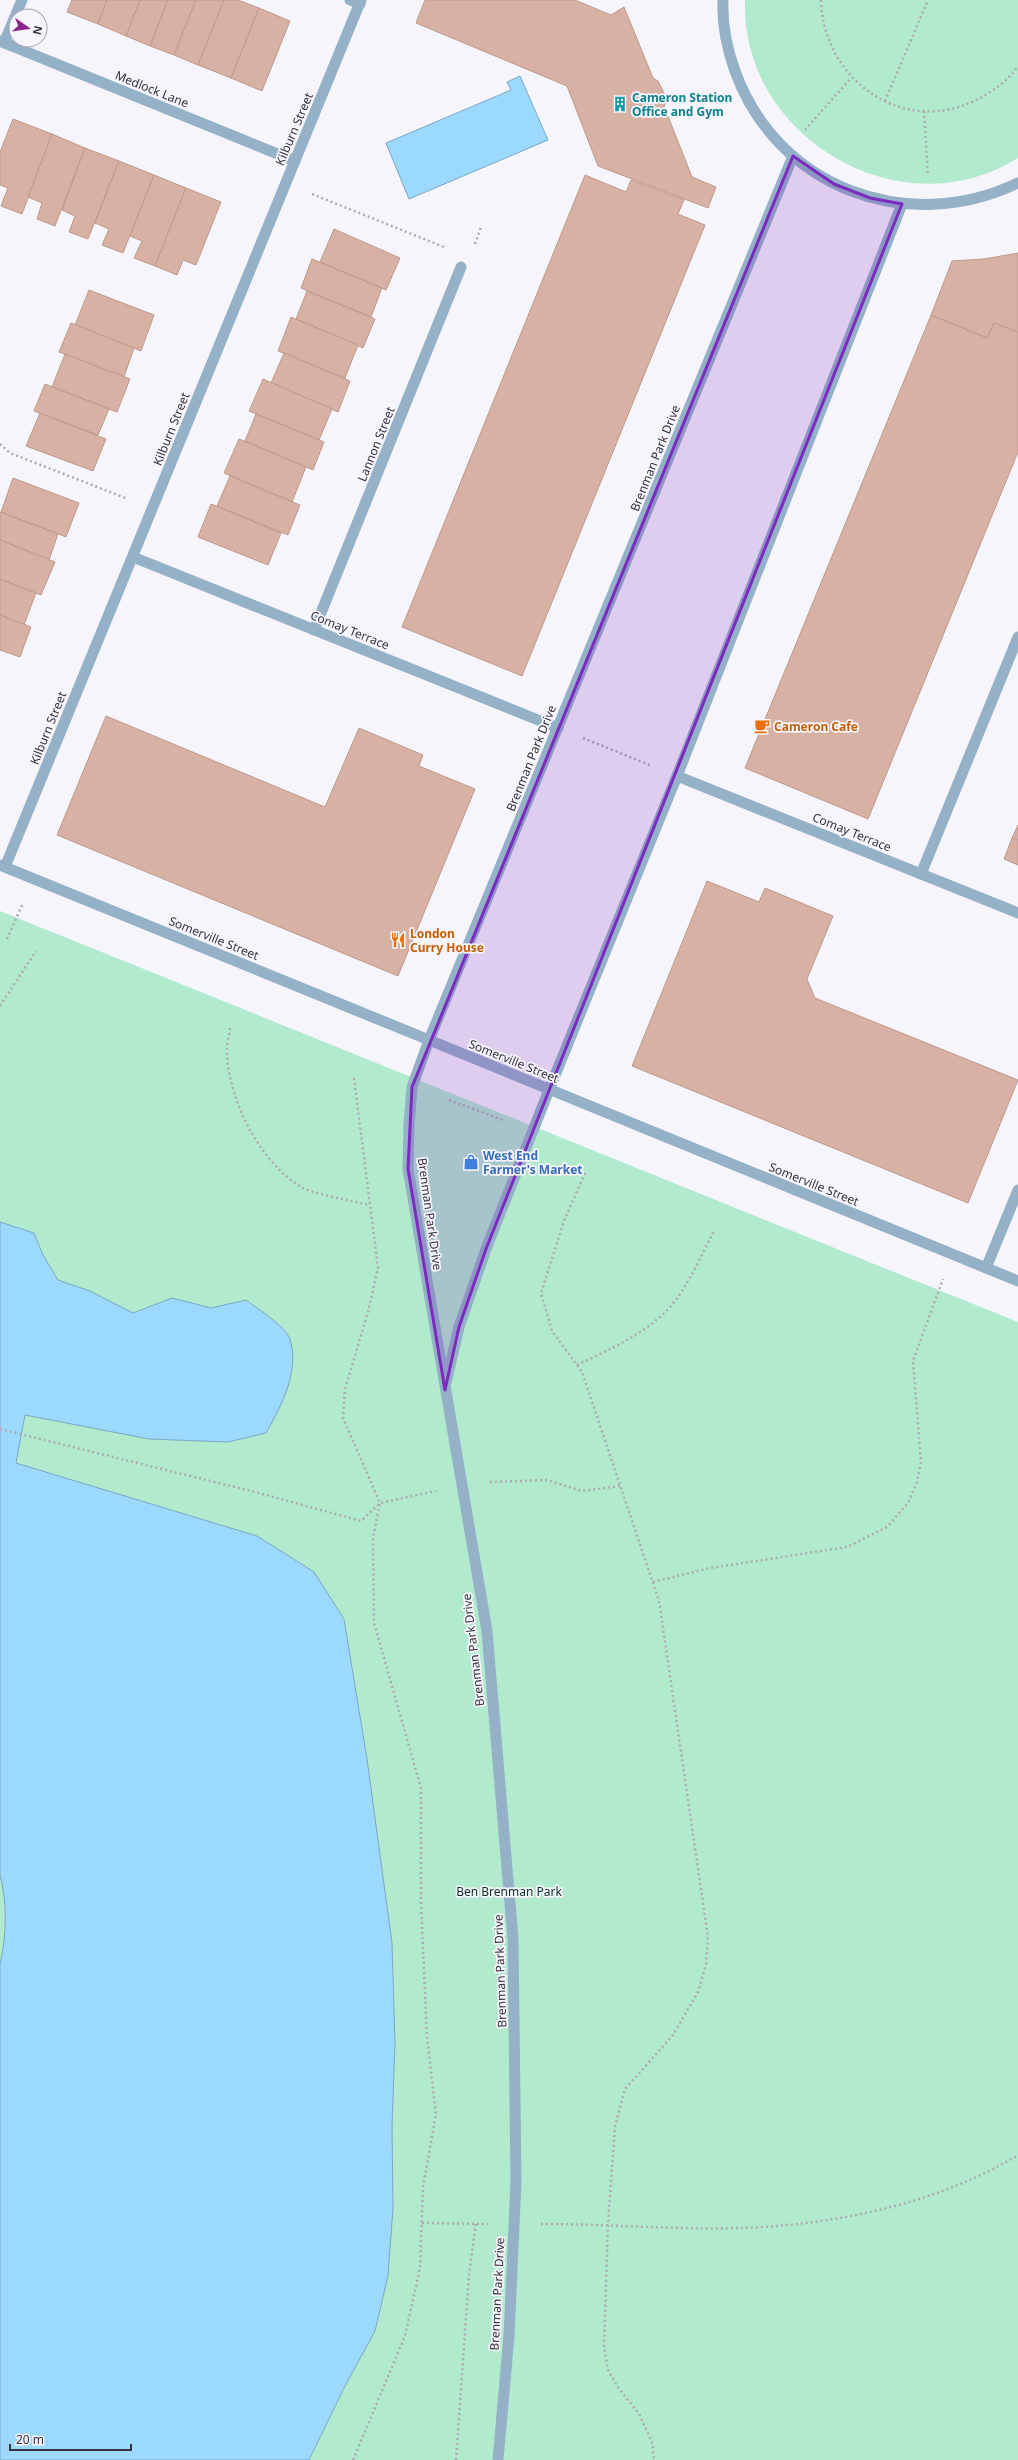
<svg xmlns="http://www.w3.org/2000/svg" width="1018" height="2460" viewBox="0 0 1018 2460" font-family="'Noto Sans',sans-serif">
  <rect width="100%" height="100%" fill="#f7f5fc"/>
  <g fill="#b2eace">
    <path d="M 745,0 L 1018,0 L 1018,158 C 901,232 740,137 745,0 Z"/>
    <polygon points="0,911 1018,1322 1018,2460 0,2460"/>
  </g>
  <g fill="#9bd9fe" stroke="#7ca7c4">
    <polygon points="520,76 548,140 409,199 386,143 511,90 507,82"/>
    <path d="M 0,1222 L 34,1233 L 43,1255 L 58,1280 L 90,1291 L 133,1313 L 172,1298 L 211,1308 L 246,1300 C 258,1309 285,1326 290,1339 C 300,1371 281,1407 266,1433 L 228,1442 L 149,1439 L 25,1415 L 16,1463 L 257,1536 L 314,1572 L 344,1619 L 367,1759 L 392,1943 L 395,2043 L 392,2126 L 393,2208 L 388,2276 L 375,2331 L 345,2386 L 309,2460 L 0,2460 L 0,1964 C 7,1934 7,1903 0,1874 Z"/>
  </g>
  <g fill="#d7b1a4" stroke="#be998c">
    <polygon points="72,0 107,0 98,24 67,12"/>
    <polygon points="107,0 140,0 126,36 98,24"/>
    <polygon points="140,0 168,0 150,46 126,36"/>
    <polygon points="168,0 196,0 174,55 150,46"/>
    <polygon points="196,0 224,0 198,65 174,55"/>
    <polygon points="224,0 238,0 259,8 231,78 198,65"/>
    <polygon points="425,0 575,0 611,15 624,7 653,78 658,81 663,91 667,101 664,106 692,177 716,187 708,208 598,166 567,86 416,23"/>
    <polygon points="259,8 290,21 262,91 231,78"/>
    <polygon points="13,119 52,134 22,214 1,206 8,188 0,185 0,152"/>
    <polygon points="52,134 85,148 55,226 37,219 42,203 28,197"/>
    <polygon points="85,148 119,161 88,239 69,232 75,216 62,210"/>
    <polygon points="119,161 154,175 123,253 102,245 109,229 95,223"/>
    <polygon points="154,175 186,188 155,266 134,258 142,241 130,236"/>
    <polygon points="585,175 626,192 631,180 684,200 678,214 705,225 522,676 402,627"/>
    <polygon points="186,188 221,202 196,265 183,260 177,275 155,266"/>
    <polygon points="334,229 400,258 386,290 320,262"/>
    <polygon points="1018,253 1018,332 994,323 987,338 931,315 952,261 984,259"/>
    <polygon points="312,259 382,288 371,317 301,288"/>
    <polygon points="89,290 154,315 141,351 75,325"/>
    <polygon points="307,291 375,319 363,348 296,319"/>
    <polygon points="931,315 987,338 994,323 1018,332 1018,452 868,819 745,768"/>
    <polygon points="291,317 358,345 345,378 278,351"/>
    <polygon points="71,323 134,348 124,377 59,352"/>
    <polygon points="284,353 350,381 338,412 271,383"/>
    <polygon points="65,354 130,379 117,412 52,387"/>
    <polygon points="263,379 332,409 319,440 249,411"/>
    <polygon points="45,384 109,409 98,435 34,411"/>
    <polygon points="40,413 106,439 93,471 26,446"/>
    <polygon points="256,414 324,442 313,470 245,441"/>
    <polygon points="239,439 306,467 292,502 224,473"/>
    <polygon points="230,476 300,505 288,535 217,506"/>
    <polygon points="13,478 79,503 66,537 1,512"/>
    <polygon points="211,504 281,533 268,565 198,537"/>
    <polygon points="0,512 58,534 49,560 0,540"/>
    <polygon points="0,540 55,562 41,595 0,579"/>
    <polygon points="0,579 36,593 24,625 0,615"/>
    <polygon points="0,615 31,627 20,657 0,650"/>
    <polygon points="106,716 325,807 359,728 423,755 419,766 475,789 398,976 57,835"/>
    <polygon points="1018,825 1018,840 1012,838"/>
    <polygon points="1012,838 1018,840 1018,865 1004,859"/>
    <polygon points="707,881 759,902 765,888 833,916 807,979 815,998 1018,1080 968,1203 632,1066"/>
  </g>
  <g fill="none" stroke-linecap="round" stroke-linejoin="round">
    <g stroke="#adaab3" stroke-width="2.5" stroke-dasharray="2 3" stroke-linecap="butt">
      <path d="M 821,0 C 823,79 902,137 976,100 C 992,92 1008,81 1018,66"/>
      <polyline points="885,101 928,0"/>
      <polyline points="924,111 928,176"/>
      <polyline points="805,130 851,78"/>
      <polyline points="312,194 444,247"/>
      <polyline points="475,244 481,227"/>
      <polyline points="0,444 10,453 128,499"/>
      <polyline points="583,738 652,766"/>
      <polyline points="7,939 23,903"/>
      <polyline points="0,1006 36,951"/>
      <path d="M 230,1028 C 229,1037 226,1047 227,1056 C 230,1102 260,1162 301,1187 C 312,1194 354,1201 369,1205"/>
      <polyline points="449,1100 503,1120"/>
      <polyline points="585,1173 564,1221 541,1293 552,1331 582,1372 659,1601 708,1937 706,1964 698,1992 673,2035 625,2089 615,2126 608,2224 604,2347 608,2370 617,2386 639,2414 652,2442 654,2460"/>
      <path d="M 577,1365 C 606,1351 637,1338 661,1316 C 685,1295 699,1259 714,1231"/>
      <polyline points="0,1429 255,1492 361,1521 380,1503 436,1491"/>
      <polyline points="490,1482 547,1480 582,1491 620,1486"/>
      <polyline points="653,1582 710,1568 847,1547 887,1527 908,1503 917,1482 921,1462 913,1361 943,1279"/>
      <polyline points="422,2223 488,2224"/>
      <path d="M 541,2224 C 589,2224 637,2227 686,2228 C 796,2232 922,2213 1018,2155"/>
      <polyline points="353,2460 405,2336 420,2268 423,2187 436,2114 427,2038 421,1902 421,1788 374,1623 373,1538 380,1503 343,1418 345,1389 368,1312 378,1268 354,1078"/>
      <polyline points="456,2460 469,2275 476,2223"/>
    </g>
    <g stroke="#94b1c8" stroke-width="11">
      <polyline points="350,0 360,4"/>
      <polyline points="4,43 22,0"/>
      <polyline points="921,874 1018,637"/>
    </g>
    <g stroke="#94b1c8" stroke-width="11">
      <polyline points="0,41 295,161"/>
      <polyline points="133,557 558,728"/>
      <polyline points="314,630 461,267"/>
      <polyline points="677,776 1018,913"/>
      <polyline points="0,865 429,1040 412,1087 409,1126 408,1169 487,1631 513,1939 516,2182 509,2336 498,2460"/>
      <polyline points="5,867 361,0"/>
      <polyline points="986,1268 1018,1190"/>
      <polyline points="446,1383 459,1327 486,1249 549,1090"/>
    </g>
    <g stroke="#94b1c8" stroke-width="11">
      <path d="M 723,0 C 722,24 727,49 735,71 C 777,188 908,236 1018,183"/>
      <polyline points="793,156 429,1040 1018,1281"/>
      <polyline points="549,1090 677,776 902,204"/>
    </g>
  </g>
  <path fill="#7b2cbf" fill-opacity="0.2" stroke="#7b2cbf" stroke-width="3" stroke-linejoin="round" d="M 793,156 L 834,184 L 870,198 L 902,204 L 486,1249 L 459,1327 L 445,1390 L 408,1169 L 412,1087 Z"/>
  <defs>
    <g id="building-bare" transform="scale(1.2)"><path d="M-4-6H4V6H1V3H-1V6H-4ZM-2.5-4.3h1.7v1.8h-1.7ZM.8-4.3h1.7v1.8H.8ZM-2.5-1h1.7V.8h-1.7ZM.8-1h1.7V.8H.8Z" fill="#0f9aa8" stroke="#f7f5fc" stroke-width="2.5" paint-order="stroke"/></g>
    <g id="cafe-bare" transform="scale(1.2)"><path d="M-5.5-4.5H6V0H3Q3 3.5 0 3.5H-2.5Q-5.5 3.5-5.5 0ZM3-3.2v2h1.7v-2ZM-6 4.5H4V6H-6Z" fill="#e8710a" stroke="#f7f5fc" stroke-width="2.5" paint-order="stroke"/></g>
    <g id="restaurant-bare" transform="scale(1.2)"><path d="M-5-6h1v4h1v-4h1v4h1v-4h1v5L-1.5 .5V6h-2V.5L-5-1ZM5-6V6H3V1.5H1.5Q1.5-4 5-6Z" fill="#e8710a" stroke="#f7f5fc" stroke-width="2.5" paint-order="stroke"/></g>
    <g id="shop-bare" transform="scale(1.2)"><path d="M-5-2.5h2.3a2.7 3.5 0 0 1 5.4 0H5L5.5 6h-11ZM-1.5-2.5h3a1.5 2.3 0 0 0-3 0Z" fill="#3f7fe0" stroke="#f7f5fc" stroke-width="2.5" paint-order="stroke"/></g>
  </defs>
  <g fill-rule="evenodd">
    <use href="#building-bare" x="620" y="104"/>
    <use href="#cafe-bare" x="762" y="726"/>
    <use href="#restaurant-bare" x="398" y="940"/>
    <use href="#shop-bare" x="471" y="1162"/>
  </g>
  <g text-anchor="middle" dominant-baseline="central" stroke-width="3.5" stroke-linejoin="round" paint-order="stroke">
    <g font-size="12" fill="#35313e" stroke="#f7f5fc">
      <text transform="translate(152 89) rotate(22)">Medlock Lane</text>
      <text transform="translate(294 129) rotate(-67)">Kilburn Street</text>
      <text transform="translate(171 429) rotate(-68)">Kilburn Street</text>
      <text transform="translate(376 444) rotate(-68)">Lannon Street</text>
      <text transform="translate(655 458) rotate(-68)">Brenman Park Drive</text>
      <text transform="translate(350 630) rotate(22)">Comay Terrace</text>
      <text transform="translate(48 728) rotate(-68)">Kilburn Street</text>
      <text transform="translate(531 758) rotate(-68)">Brenman Park Drive</text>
      <text transform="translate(852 832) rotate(22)">Comay Terrace</text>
      <text transform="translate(214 938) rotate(22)">Somerville Street</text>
      <text transform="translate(514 1061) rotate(22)">Somerville Street</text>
      <text transform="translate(814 1184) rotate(22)">Somerville Street</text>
      <text transform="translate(430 1214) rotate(82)">Brenman Park Drive</text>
      <text transform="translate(473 1650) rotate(-97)">Brenman Park Drive</text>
      <text transform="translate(500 1971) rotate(-92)">Brenman Park Drive</text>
      <text transform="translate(497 2294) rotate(-87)">Brenman Park Drive</text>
    </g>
    <g font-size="12" font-weight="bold" fill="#0d838f" stroke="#f7f5fc" text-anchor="start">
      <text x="632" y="97">Cameron Station<tspan x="632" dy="14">Office and Gym</tspan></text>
    </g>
    <g font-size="12" font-weight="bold" fill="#c56008" stroke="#f7f5fc" text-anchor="start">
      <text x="774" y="726">Cameron Cafe</text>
      <text x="410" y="933">London<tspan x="410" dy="14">Curry House</tspan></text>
    </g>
    <g font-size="12" font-weight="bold" fill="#366cbe" stroke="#f7f5fc" text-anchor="start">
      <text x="483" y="1155">West End<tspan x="483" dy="14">Farmer's Market</tspan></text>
    </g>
    <g font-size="12" fill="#0a3222" stroke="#f7f5fc">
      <text x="509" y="1891">Ben Brenman Park</text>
    </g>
  </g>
  <g transform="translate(28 28) rotate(103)"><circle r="19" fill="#f7f5fc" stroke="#a9a7b0"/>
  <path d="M0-3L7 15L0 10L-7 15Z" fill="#87238c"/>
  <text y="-6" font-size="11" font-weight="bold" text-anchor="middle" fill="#35313e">N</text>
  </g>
  <path d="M10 2444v6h121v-6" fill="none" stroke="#35313e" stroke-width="2"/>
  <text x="16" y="2444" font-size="12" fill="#35313e" stroke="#f7f5fc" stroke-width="3" paint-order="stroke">20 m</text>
</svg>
